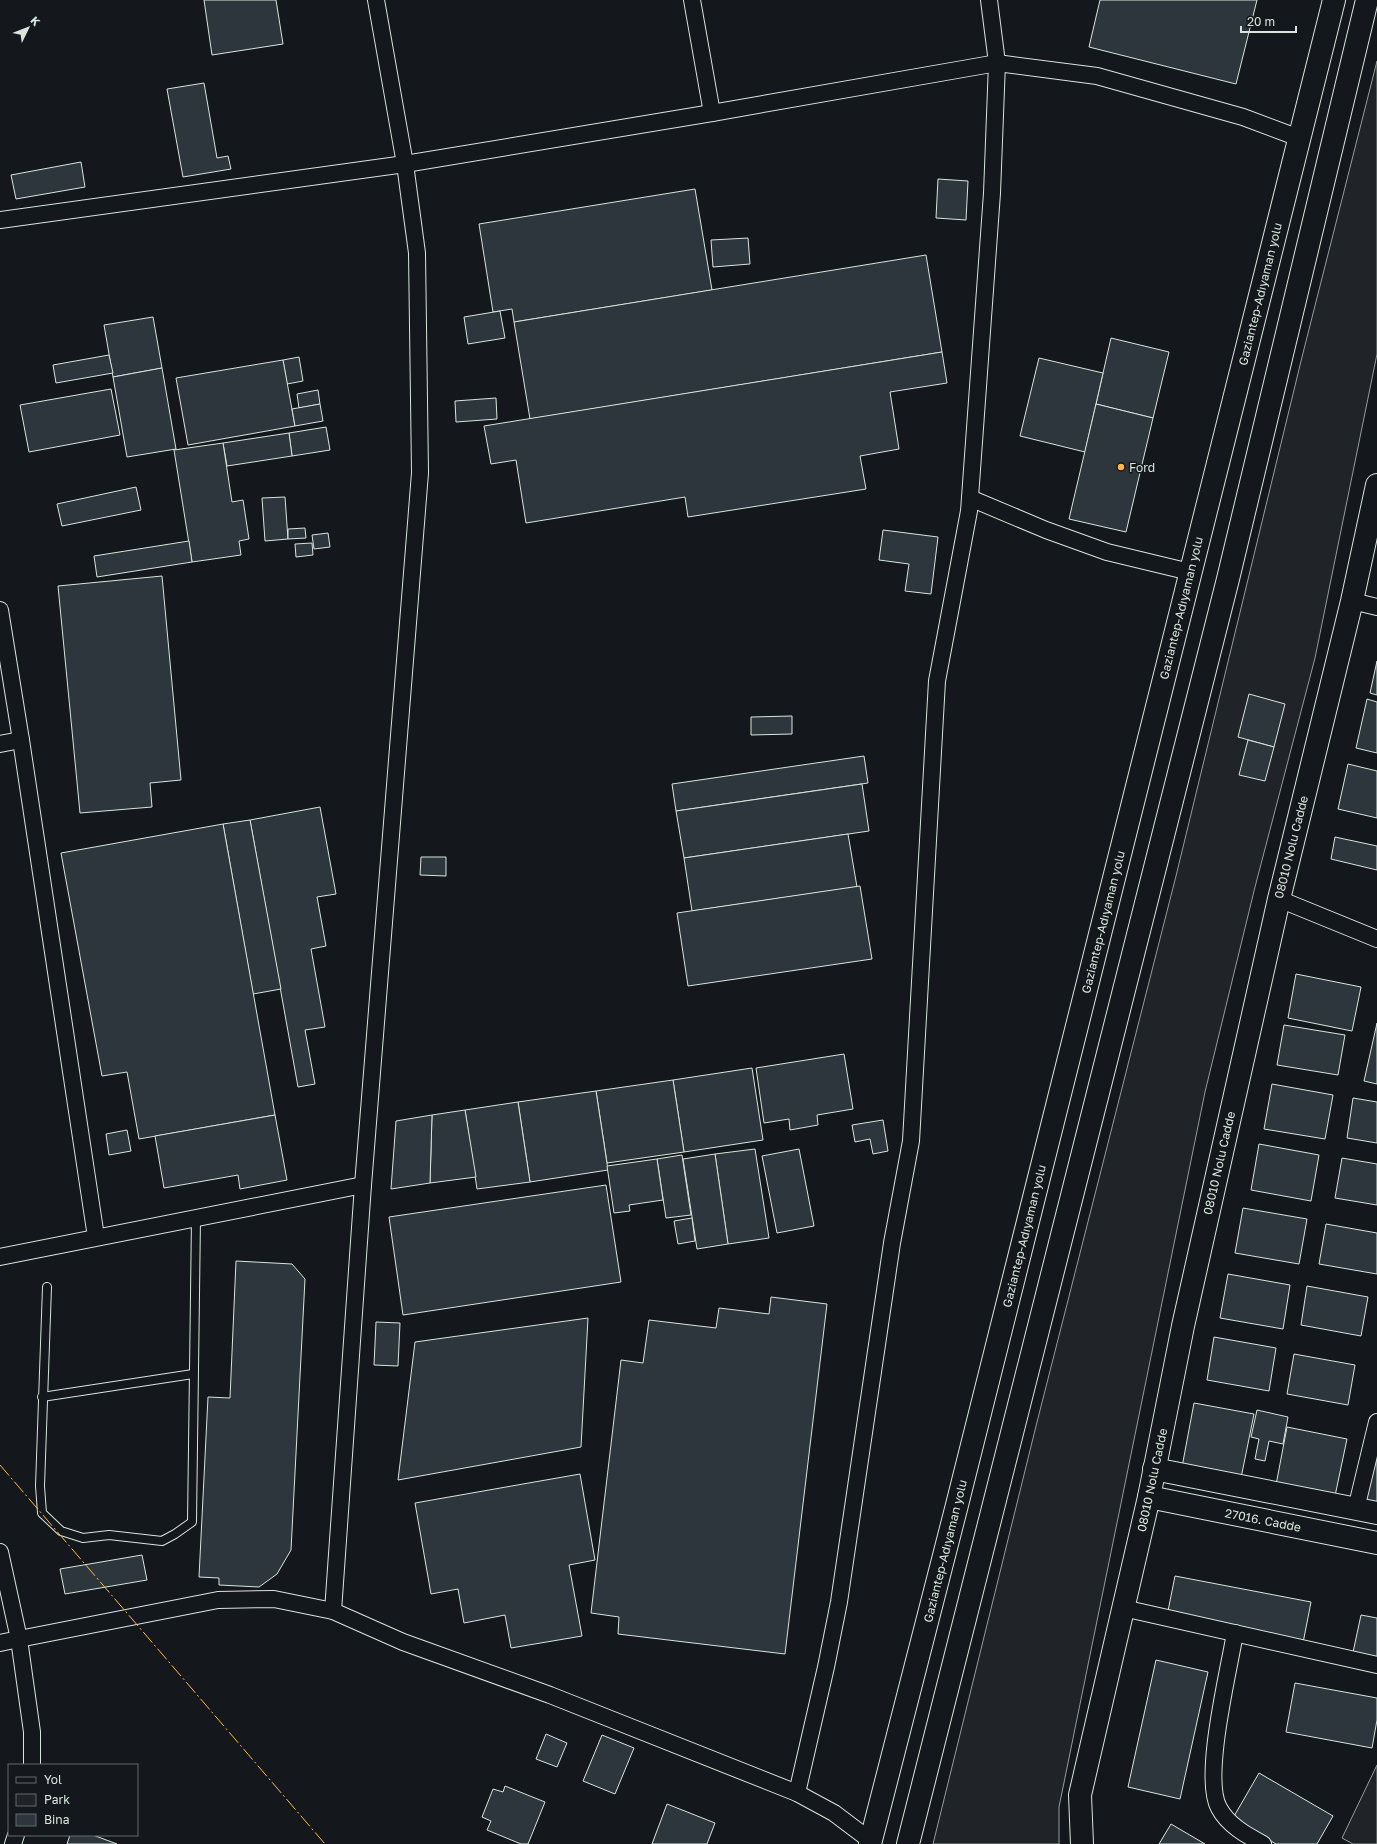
<svg xmlns="http://www.w3.org/2000/svg" width="1377" height="1844" viewBox="0 0 1377 1844" font-family="'Golos Text',sans-serif">
  <rect width="100%" height="100%" fill="#14181c"/>
  <g fill="#202428" stroke="#939e99">
    <polygon points="1377,61 1377,354 1315,658 1255,887 1205,1092 1059,1807 1059,1844 933,1844 1036,1426 1176,876 1302,357"/>
    <polygon points="1377,1765 1377,1844 1353,1844 1342,1838"/>
  </g>
  <g fill="#2c363c" stroke="#d8e6dc">
    <polygon points="204,0 276,0 283,44 212,55"/>
    <polygon points="1100,0 1257,0 1236,84 1089,47"/>
    <polygon points="204,83 217,158 228,156 231,169 183,177 167,89"/>
    <polygon points="81,162 85,187 16,199 11,175"/>
    <polygon points="938,179 968,181 966,220 936,218"/>
    <polygon points="695,189 712,290 514,322 512,309 493,312 479,224"/>
    <polygon points="748,238 750,264 713,267 711,240"/>
    <polygon points="926,255 942,352 530,419 514,322"/>
    <polygon points="500,311 505,338 468,344 464,317"/>
    <polygon points="153,317 162,368 113,377 104,325"/>
    <polygon points="1111,338 1169,352 1153,418 1096,404"/>
    <polygon points="942,352 947,383 890,392 899,449 860,456 866,489 688,517 685,497 526,523 516,460 491,464 484,426"/>
    <polygon points="109,355 113,373 56,383 53,365"/>
    <polygon points="299,357 303,381 287,384 283,360"/>
    <polygon points="1039,358 1103,373 1085,452 1020,436"/>
    <polygon points="283,360 295,426 188,445 176,378"/>
    <polygon points="162,368 176,449 127,457 113,377"/>
    <polygon points="111,389 120,435 29,452 20,405"/>
    <polygon points="318,390 320,404 299,408 297,394"/>
    <polygon points="496,398 497,419 456,422 455,401"/>
    <polygon points="320,404 323,421 295,426 292,409"/>
    <polygon points="1096,404 1153,418 1126,532 1069,519"/>
    <polygon points="326,427 330,450 292,456 289,433"/>
    <polygon points="289,433 292,456 227,466 223,443"/>
    <polygon points="223,443 232,502 243,500 249,539 239,541 241,555 192,562 174,450"/>
    <polygon points="136,487 141,510 62,526 57,504"/>
    <polygon points="285,497 288,539 265,541 262,498"/>
    <polygon points="305,528 306,538 288,539 288,529"/>
    <polygon points="883,530 938,537 931,594 905,591 909,564 879,560"/>
    <polygon points="328,533 330,547 314,549 312,535"/>
    <polygon points="189,541 192,562 97,577 94,556"/>
    <polygon points="312,543 313,555 296,557 295,544"/>
    <polygon points="162,576 181,780 150,783 152,807 80,813 58,586"/>
    <polygon points="1377,661 1377,695 1370,693"/>
    <polygon points="1249,694 1285,704 1274,747 1238,737"/>
    <polygon points="1367,699 1377,702 1377,753 1356,748"/>
    <polygon points="792,716 792,734 751,735 751,717"/>
    <polygon points="1248,740 1274,747 1265,781 1239,775"/>
    <polygon points="864,756 868,783 676,811 672,784"/>
    <polygon points="1348,764 1377,771 1377,818 1338,809"/>
    <polygon points="862,784 869,831 684,858 676,811"/>
    <polygon points="320,807 336,894 317,897 326,946 311,949 325,1027 305,1030 315,1084 298,1087 250,820"/>
    <polygon points="250,820 281,989 253,994 223,824"/>
    <polygon points="223,824 275,1115 139,1139 127,1072 102,1076 61,853"/>
    <polygon points="848,834 857,887 692,911 684,858"/>
    <polygon points="1335,837 1377,846 1377,870 1331,859"/>
    <polygon points="421,857 446,857 446,876 420,875"/>
    <polygon points="860,886 872,959 688,986 677,913"/>
    <polygon points="1296,974 1361,987 1352,1031 1288,1018"/>
    <polygon points="1377,1023 1377,1084 1364,1081"/>
    <polygon points="1284,1025 1345,1035 1338,1075 1277,1065"/>
    <polygon points="844,1054 853,1109 817,1115 818,1125 790,1130 789,1119 764,1123 756,1068"/>
    <polygon points="752,1068 763,1140 684,1152 673,1080"/>
    <polygon points="673,1080 684,1152 607,1163 596,1091"/>
    <polygon points="1272,1084 1333,1095 1325,1139 1264,1129"/>
    <polygon points="596,1091 608,1170 530,1182 518,1102"/>
    <polygon points="1353,1098 1377,1102 1377,1143 1347,1138"/>
    <polygon points="518,1102 530,1182 477,1189 465,1110"/>
    <polygon points="465,1110 476,1177 430,1183 432,1115"/>
    <polygon points="275,1115 287,1180 240,1189 238,1175 164,1188 155,1136"/>
    <polygon points="432,1115 430,1183 391,1189 396,1121"/>
    <polygon points="883,1120 888,1151 873,1154 870,1139 855,1142 852,1125"/>
    <polygon points="127,1130 131,1151 109,1155 106,1134"/>
    <polygon points="1259,1144 1319,1155 1311,1201 1251,1190"/>
    <polygon points="755,1149 769,1238 728,1244 715,1154"/>
    <polygon points="799,1149 814,1226 777,1233 762,1156"/>
    <polygon points="715,1154 728,1244 697,1249 683,1159"/>
    <polygon points="682,1155 691,1215 666,1218 657,1159"/>
    <polygon points="1342,1158 1377,1164 1377,1205 1335,1198"/>
    <polygon points="657,1159 663,1200 629,1205 630,1211 614,1213 607,1166"/>
    <polygon points="606,1185 621,1282 403,1315 389,1217"/>
    <polygon points="1243,1208 1307,1219 1299,1264 1235,1253"/>
    <polygon points="692,1218 695,1241 678,1244 674,1221"/>
    <polygon points="1326,1224 1377,1233 1377,1274 1319,1264"/>
    <polygon points="236,1261 292,1264 305,1279 291,1550 277,1574 259,1587 219,1585 219,1578 199,1577 208,1397 230,1398"/>
    <polygon points="1228,1274 1290,1285 1283,1329 1220,1318"/>
    <polygon points="1307,1286 1368,1297 1361,1336 1301,1325"/>
    <polygon points="771,1297 827,1304 785,1654 618,1634 619,1617 591,1613 621,1360 643,1363 649,1320 716,1328 719,1308 769,1314"/>
    <polygon points="588,1318 581,1447 398,1480 415,1342"/>
    <polygon points="376,1322 400,1323 398,1366 374,1365"/>
    <polygon points="1214,1337 1276,1348 1269,1391 1207,1380"/>
    <polygon points="1294,1354 1355,1365 1348,1405 1287,1394"/>
    <polygon points="1194,1403 1254,1414 1241,1478 1182,1467"/>
    <polygon points="1257,1410 1288,1417 1283,1444 1269,1441 1265,1461 1255,1459 1259,1439 1251,1437"/>
    <polygon points="1287,1427 1347,1439 1335,1496 1276,1485"/>
    <polygon points="1377,1451 1377,1506 1364,1503"/>
    <polygon points="580,1474 595,1560 569,1565 582,1636 511,1648 505,1615 464,1623 458,1589 431,1594 415,1503"/>
    <polygon points="142,1555 147,1580 65,1594 60,1569"/>
    <polygon points="1175,1576 1311,1602 1303,1643 1167,1616"/>
    <polygon points="1361,1615 1377,1618 1377,1662 1352,1657"/>
    <polygon points="1156,1660 1208,1672 1180,1799 1128,1787"/>
    <polygon points="1295,1683 1377,1698 1377,1720 1372,1748 1286,1732"/>
    <polygon points="546,1734 567,1743 557,1767 536,1759"/>
    <polygon points="602,1735 634,1748 615,1794 583,1781"/>
    <polygon points="1259,1773 1333,1816 1317,1844 1276,1844 1233,1818"/>
    <polygon points="505,1786 545,1802 528,1844 521,1844 487,1830 491,1821 482,1817 493,1789 503,1792"/>
    <polygon points="667,1804 715,1823 707,1844 652,1844"/>
    <polygon points="1171,1824 1205,1844 1159,1844"/>
    <polygon points="70,1835 93,1835 117,1844 67,1844"/>
  </g>
  <g fill="none" stroke-linecap="round" stroke-linejoin="round">
    <g stroke="#d8e6dc" stroke-width="10">
      <g id="lane">
        <polyline points="47,1287 40,1486 42,1513 61,1531 83,1538 109,1535 162,1541 175,1534 192,1522 196,1218"/>
        <polyline points="42,1397 193,1374"/>
      </g>
    </g>
    <g stroke="#d8e6dc" stroke-width="18">
      <g id="street">
        <polyline points="692,0 712,113"/>
        <polyline points="0,220 405,164 712,113 997,63 1097,76 1243,117 1299,138"/>
        <polyline points="970,498 1046,530 1107,552 1190,572"/>
        <polyline points="1352,601 1377,607"/>
        <polyline points="0,610 21,740 96,1237"/>
        <polyline points="0,744 21,740"/>
        <polyline points="1279,899 1377,939"/>
        <polyline points="0,1257 363,1185"/>
        <polyline points="1356,1509 1377,1422"/>
        <polyline points="0,1552 19,1639 0,1643"/>
        <polyline points="1123,1608 1377,1665"/>
        <polyline points="333,1611 363,1185 420,473 417,253 405,164 376,0"/>
        <path d="M 1235,1633 C 1229,1670 1202,1778 1219,1808 C 1228,1825 1246,1835 1263,1844"/>
        <polyline points="32,1765 32,1732 19,1639 218,1600 274,1599 333,1611 403,1642 550,1695 797,1793 834,1813 871,1841"/>
        <polyline points="797,1793 826,1667 839,1602 892,1243 911,1141 937,681 969,511 992,193 997,63 989,0"/>
        <polyline points="13,1844 16,1835"/>
      </g>
    </g>
    <g stroke="#d8e6dc" stroke-width="24">
      <g id="secondary">
        <polyline points="1154,1469 1377,1513"/>
        <polyline points="1149,1497 1377,1543"/>
        <polyline points="1082,1844 1080,1795 1149,1497 1183,1326 1279,899 1352,601 1377,485"/>
      </g>
    </g>
    <g stroke="#d8e6dc" stroke-width="24">
      <g id="highway">
        <polyline points="870,1844 957,1505 1334,0"/>
        <polyline points="908,1844 1228,579 1367,0"/>
      </g>
    </g>
    <use href="#lane" stroke="#14181c" stroke-width="8"/>
    <use href="#street" stroke="#14181c" stroke-width="16"/>
    <use href="#secondary" stroke="#14181c" stroke-width="22"/>
    <use href="#highway" stroke="#14181c" stroke-width="22"/>
    <polyline stroke="#ffb74d" stroke-width="1" stroke-dasharray="14 3 2 3" stroke-linecap="butt" points="0,1465 325,1844"/>
  </g>
  <circle fill="#ffb74d" stroke="#14181c" stroke-width="1.5" cx="1121" cy="467" r="4"/>
  <g text-anchor="middle" dominant-baseline="central" stroke-width="3" stroke-linejoin="round" paint-order="stroke">
    <g font-size="12" fill="#d8e6dc" stroke="#14181c">
      <text transform="translate(1260 294) rotate(-76)">Gaziantep-Adıyaman yolu</text>
      <text transform="translate(1181 608) rotate(-76)">Gaziantep-Adıyaman yolu</text>
      <text transform="translate(1291 847) rotate(-76)">08010 Nolu Cadde</text>
      <text transform="translate(1103 922) rotate(-76)">Gaziantep-Adıyaman yolu</text>
      <text transform="translate(1219 1163) rotate(-77)">08010 Nolu Cadde</text>
      <text transform="translate(1024 1236) rotate(-76)">Gaziantep-Adıyaman yolu</text>
      <text transform="translate(1152 1480) rotate(-78)">08010 Nolu Cadde</text>
      <text transform="translate(1263 1520) rotate(11)">27016. Cadde</text>
      <text transform="translate(945 1551) rotate(-76)">Gaziantep-Adıyaman yolu</text>
    </g>
    <g font-size="12" fill="#d8e6dc" stroke="#14181c" text-anchor="start">
      <text x="1129" y="467">Ford</text>
    </g>
  </g>
  <rect x="8" y="1764" width="130" height="72" fill="#14181c" stroke="#626a69"/>
  <rect x="16" y="1777" width="20" height="6" fill="#14181c" stroke="#626a69"/>
  <text x="44" y="1784" font-size="12" fill="#d8e6dc">Yol</text>
  <rect x="16" y="1794" width="20" height="12" fill="#202428" stroke="#626a69"/>
  <text x="44" y="1804" font-size="12" fill="#d8e6dc">Park</text>
  <rect x="16" y="1814" width="20" height="12" fill="#2c363c" stroke="#626a69"/>
  <text x="44" y="1824" font-size="12" fill="#d8e6dc">Bina</text>
  <g transform="translate(28 28) rotate(47)" stroke="#14181c" stroke-width="3" paint-order="stroke">
  <path d="M0-3L7 15L0 10L-7 15Z" fill="#d8e6dc"/>
  <text y="-6" font-size="11" font-weight="bold" text-anchor="middle" fill="#d8e6dc">K</text>
  </g>
  <path d="M1241 26v6h55v-6" fill="none" stroke="#d8e6dc" stroke-width="2"/>
  <text x="1247" y="26" font-size="12" fill="#d8e6dc" stroke="#14181c" stroke-width="3" paint-order="stroke">20 m</text>
</svg>
